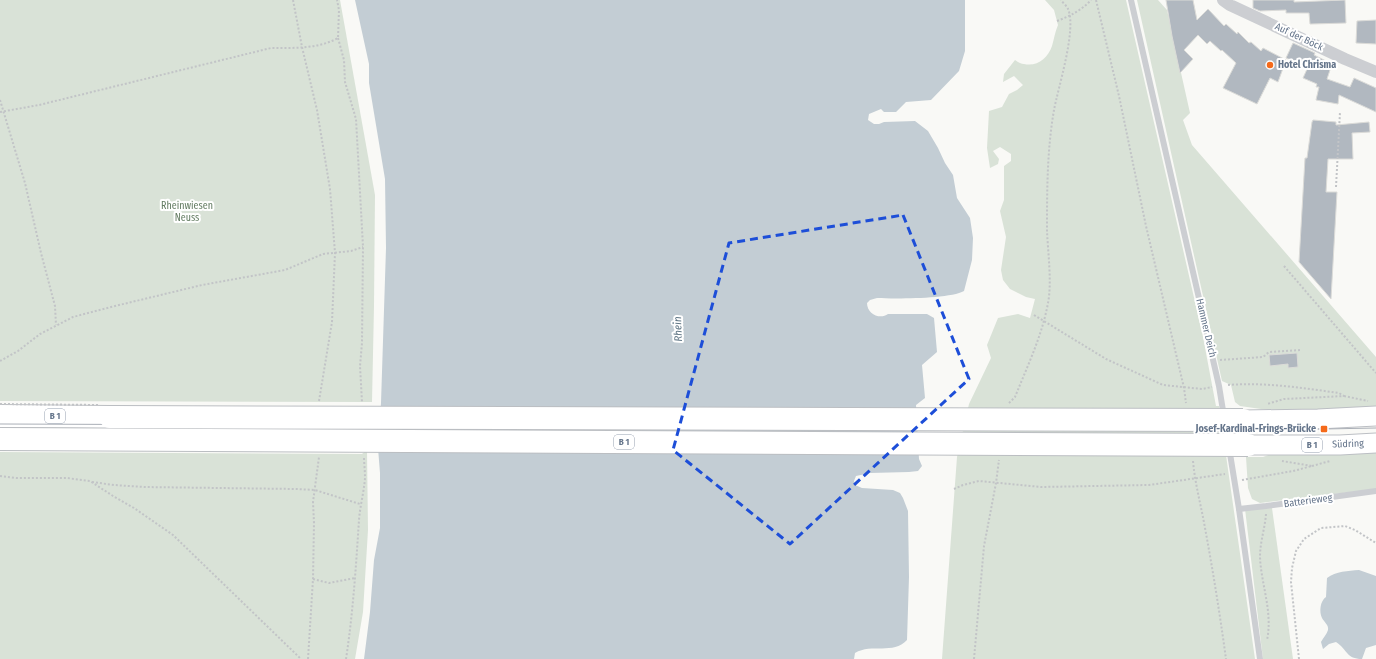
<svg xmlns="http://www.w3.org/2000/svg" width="1376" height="659" viewBox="0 0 1376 659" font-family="'Fira Sans Condensed',sans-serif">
  <rect width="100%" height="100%" fill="#f9f9f6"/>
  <g fill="#d9e2d7">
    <polygon points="0,0 340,0 375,195 374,306 372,402 0,401"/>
    <path d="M 1045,0 L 1126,0 L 1203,337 L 1216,406 L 1219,406 L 1255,659 L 942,659 L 957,457 L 969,404 L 991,358 L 987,345 L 998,318 L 1018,314 L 1030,318 L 1035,299 L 1026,297 L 1010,289 L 1003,280 L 1001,270 L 1006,237 L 1000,211 L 1004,200 L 1004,166 L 1011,161 L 1011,154 L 1000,147 L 993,151 L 999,159 L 998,164 L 990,168 L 987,148 L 989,111 L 1002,107 L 1009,94 L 1017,90 L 1023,85 L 1014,76 L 1003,82 L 1004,74 L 1015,60 C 1018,62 1021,64 1024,64 C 1037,67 1048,58 1052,46 C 1054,39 1055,32 1058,25 L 1054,10 Z"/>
    <polygon points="1137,0 1158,0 1167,10 1190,113 1183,120 1192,145 1376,357 1376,407 1308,411 1261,409 1240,406 1235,402 1231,385 1222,381"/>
    <polygon points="367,450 368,530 363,612 355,659 0,659 0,452 362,454"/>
    <polygon points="1283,450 1376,450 1376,489 1260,503 1252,499 1248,488 1246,457 1263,457"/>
    <polygon points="1272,508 1293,659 1263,659 1245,509"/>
  </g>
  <g fill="#c3cdd4">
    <path d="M 355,0 L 965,0 L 965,51 L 959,71 L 931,100 L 906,102 L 896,112 L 884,112 L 881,109 L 869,114 L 868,120 L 874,124 L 879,124 L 884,122 L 915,121 L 928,131 L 938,148 L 945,163 L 953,175 L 957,198 L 970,218 L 973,238 L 972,260 L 964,291 C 950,299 894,299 877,298 L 870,300 L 867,303 C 867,314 880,320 888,314 L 927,314 L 934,318 L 937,352 L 922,365 L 925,398 L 916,405 L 919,459 L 922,466 L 918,471 L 909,472 L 870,473 L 856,476 L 854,481 L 855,485 L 862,488 L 893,490 L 900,493 L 903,498 L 908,511 L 909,577 L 907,640 C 893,655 872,643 855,653 L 854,659 L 364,659 L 370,612 L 374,560 L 380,528 L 380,473 L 378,448 L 381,403 L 386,248 L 385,179 L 369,83 L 369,64 Z"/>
    <path d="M 1359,570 L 1376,576 L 1376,645 L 1366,648 L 1362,659 C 1346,659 1348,650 1336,642 L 1329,644 L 1323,649 L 1321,642 C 1323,638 1327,634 1328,630 C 1329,625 1324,622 1322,618 C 1319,612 1320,601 1326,597 L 1327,578 C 1336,571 1348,571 1359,570 Z"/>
  </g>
  <g fill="#b1b8c0" stroke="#dbdbd8">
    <polygon points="1166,0 1193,0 1197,20 1208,9 1224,26 1226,24 1237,34 1238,32 1249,43 1251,42 1261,51 1263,48 1286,60 1278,82 1270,78 1257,104 1223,88 1236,63 1222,50 1221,51 1210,41 1207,44 1198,35 1184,50 1193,59 1180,73 1172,36"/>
    <polygon points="1253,0 1294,0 1294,2 1345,0 1346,23 1311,24 1310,24 1309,13 1286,13 1286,10 1260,11 1253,8"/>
    <polygon points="1376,20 1376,44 1356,43 1357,21"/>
    <polygon points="1293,43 1315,53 1314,55 1332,64 1327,79 1350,87 1354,78 1376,88 1376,112 1339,95 1338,104 1316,100 1319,87 1316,87 1317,84 1303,78 1308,67 1286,58"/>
    <polygon points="1313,120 1336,122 1336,125 1369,122 1370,132 1352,133 1353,159 1328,159 1326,192 1337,192 1331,299 1299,262 1305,158 1307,158 1312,122"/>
    <polygon points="1297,353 1298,367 1288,368 1288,364 1270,366 1269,355"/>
  </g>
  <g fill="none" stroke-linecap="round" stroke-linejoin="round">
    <g stroke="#bcbfc4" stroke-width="21">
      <g id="primary">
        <polyline points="1243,420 1318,419 1376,416"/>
        <polyline points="1248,445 1340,445 1376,443"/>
      </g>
    </g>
    <g stroke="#bbbec2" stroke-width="24">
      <polyline id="highway" points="0,416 110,417"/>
    </g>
    <g stroke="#c2c4c7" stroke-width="2" stroke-dasharray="2 2" stroke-linecap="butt">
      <polyline points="293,0 302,47 317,110 330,189 335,253 332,322 319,401"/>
      <polyline points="1096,0 1119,96 1146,226 1184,388 1186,403"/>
      <path d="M 1057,21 C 1070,16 1082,10 1091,0"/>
      <polyline points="338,38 344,60 345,82 356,119 363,247 362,343 360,366 362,402"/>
      <polyline points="0,100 25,183 41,253 55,306 56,325"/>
      <path d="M 0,112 L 39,105 L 271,48 C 294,48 318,49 338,38 L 339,10 L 337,0"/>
      <polyline points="1336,187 1340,112"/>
      <polyline points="1284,266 1376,373"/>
      <polyline points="1034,315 1106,359 1163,385 1202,389 1212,387"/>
      <polyline points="1220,360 1263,357 1269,352 1300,350"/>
      <polyline points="0,361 18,351 40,334 73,317 111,307 202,285 285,270 323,254 351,251 363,247"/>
      <path d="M 1228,385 C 1265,382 1303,388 1339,393 L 1344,396 L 1284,399 L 1267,404"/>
      <polyline points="1344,396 1368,401"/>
      <path d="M 1009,403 L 1015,397 C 1027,367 1042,336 1048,303 C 1052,283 1048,253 1047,231 C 1047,191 1047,150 1054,110 C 1058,88 1077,29 1068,9 C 1067,6 1063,3 1061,0"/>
      <path d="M 1193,461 C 1195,484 1201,505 1205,528 C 1213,571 1220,615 1226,659"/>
      <polyline points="1312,466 1330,461"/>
      <polyline points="0,476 16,478 67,478 90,481 113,496 134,508 173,535 301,659"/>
      <polyline points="1242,480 1293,471 1312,466 1282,461"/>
      <polyline points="92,482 114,485 144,487 296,489 315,490 360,504"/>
      <polyline points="954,489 963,485 979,481 1041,487 1149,485 1225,474"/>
      <path d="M 1266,514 C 1265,528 1260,542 1260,557 C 1261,584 1273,612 1267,640"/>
      <polyline points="313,579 329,583 355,578"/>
      <polyline points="308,659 313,579 314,523 313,502 319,457"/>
      <path d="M 346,659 C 353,613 356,566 359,520 C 360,506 364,492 365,478 C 365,471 364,463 364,456"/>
      <polyline points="974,659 984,546 996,483 999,460"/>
      <polyline points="1299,659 1291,582 1292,568 1296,551 1304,539 1321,528 1345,526 1355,530 1376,543"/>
    </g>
    <g stroke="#ccced2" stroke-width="6">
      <polyline points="1131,0 1219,386 1239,509 1260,659"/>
      <polyline points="1239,509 1266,506 1376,491"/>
    </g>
    <polyline stroke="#ccced2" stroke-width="12" points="1223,0 1230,5 1345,59 1376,72"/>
    <use href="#primary" stroke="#fff" stroke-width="19"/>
    <use href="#highway" stroke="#fff" stroke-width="22"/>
    <polyline stroke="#aaafb7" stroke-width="1" points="0,424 1324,429 1376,428"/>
    <g stroke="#bbbec2" stroke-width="24" stroke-linecap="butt">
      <g id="highway-bridge">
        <polyline points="110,417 1243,420"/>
        <polyline points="0,439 1248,445"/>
      </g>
    </g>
    <polyline stroke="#c2c4c7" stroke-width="2" stroke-dasharray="2 2" stroke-linecap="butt" points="0,404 100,405"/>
    <use href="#highway-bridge" stroke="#fff" stroke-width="22"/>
  </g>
  <path fill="none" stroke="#1d4ed8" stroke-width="3" stroke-dasharray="8 5" stroke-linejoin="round" d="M 903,215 L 969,379 L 790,544 L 673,450 L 729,243 Z"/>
  <g fill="#f56a1a" stroke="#fff" stroke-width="1.5">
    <circle cx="1270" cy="65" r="4"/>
    <rect x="1320" y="425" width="8" height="8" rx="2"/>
  </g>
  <g text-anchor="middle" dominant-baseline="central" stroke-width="4" stroke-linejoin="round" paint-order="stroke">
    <g fill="#fff" stroke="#939eae" stroke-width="1">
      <rect x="45" y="409" width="20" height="14" rx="3"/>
      <rect x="614" y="435" width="20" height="14" rx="3"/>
      <rect x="1302" y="438" width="20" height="14" rx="3"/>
    </g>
    <g font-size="9" font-weight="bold" fill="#65758b">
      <text x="55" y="416">B 1</text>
      <text x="624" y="442">B 1</text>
      <text x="1312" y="445">B 1</text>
    </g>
    <g font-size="10" fill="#65758b" stroke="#fff">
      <text transform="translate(1299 37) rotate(25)">Auf der Böck</text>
      <text transform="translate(1206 328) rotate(77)">Hammer Deich</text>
      <text transform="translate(1348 444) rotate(-2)">Südring</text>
      <text transform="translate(1308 501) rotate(-8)">Batterieweg</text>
    </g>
    <g font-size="10" font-weight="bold" fill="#65758b" stroke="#fff" text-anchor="start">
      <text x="1278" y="65">Hotel Chrisma</text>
      <text x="1316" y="429" text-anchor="end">Josef-Kardinal-Frings-Brücke</text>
    </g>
    <g font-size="10" fill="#627b61" stroke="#fff">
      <text x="187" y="206">Rheinwiesen<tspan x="187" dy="12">Neuss</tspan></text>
    </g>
    <g font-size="11" font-style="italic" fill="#617786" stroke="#fff">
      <text transform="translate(678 329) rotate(-92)">Rhein</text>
    </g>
  </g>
</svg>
